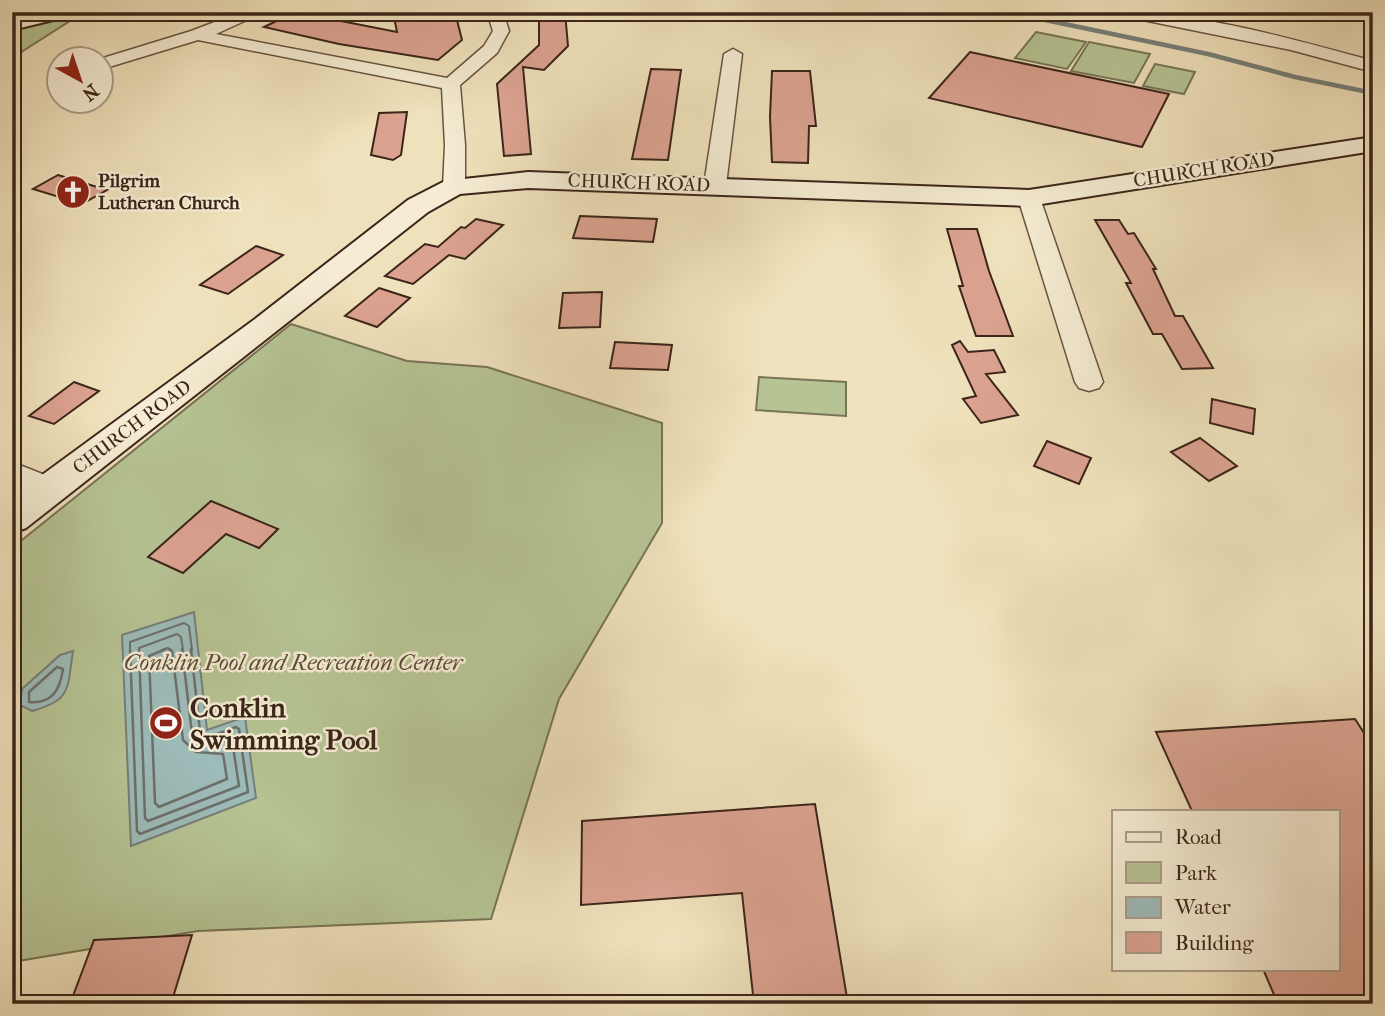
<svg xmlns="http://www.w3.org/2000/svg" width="1385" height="1016" viewBox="0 0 1385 1016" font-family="'IM FELL French Canon',serif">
  <rect width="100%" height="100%" fill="#efe1bb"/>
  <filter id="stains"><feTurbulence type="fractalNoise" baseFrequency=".00286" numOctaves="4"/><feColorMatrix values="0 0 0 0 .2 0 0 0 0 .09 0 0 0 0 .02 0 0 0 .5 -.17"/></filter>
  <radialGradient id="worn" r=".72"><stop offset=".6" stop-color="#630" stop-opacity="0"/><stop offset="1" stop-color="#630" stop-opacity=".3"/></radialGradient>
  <g fill="#b6c393" stroke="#787456" stroke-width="2">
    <polygon points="12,12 84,12 12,58"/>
    <polygon points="1036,32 1086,42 1067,69 1015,58"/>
    <polygon points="1089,42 1150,54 1134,83 1071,71"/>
    <polygon points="1155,64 1195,72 1184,94 1143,86"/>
    <polygon points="291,324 407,361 487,367 662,423 662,523 559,699 491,919 198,931 12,962 12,548"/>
    <polygon points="759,377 846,382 846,416 756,410"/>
  </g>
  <g fill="#9dbbb9" stroke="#767f79" stroke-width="2">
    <polygon points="194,612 207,730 245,717 256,798 131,846 122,635"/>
    <path d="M 73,651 C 67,689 72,700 32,711 L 20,705 L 22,689 L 60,655 Z"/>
  </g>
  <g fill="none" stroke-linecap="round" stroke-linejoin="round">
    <g stroke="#6c706a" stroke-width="2">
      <polyline points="130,650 130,642 184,623 189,626 192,650"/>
      <polyline points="139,650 139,648 177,634 181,637 183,650"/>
      <polyline points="162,650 168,648 171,650"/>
    </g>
    <g stroke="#6c706a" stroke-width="2.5">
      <polyline points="130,649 137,831 140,834 248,792 239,729 236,727 209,737 200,731 191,649"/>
      <polyline points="139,649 145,818 148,821 239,786 232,740 205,744 192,734 182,649"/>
      <polyline points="166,649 149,656 155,803 159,807 227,779 223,754 196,752 183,740 172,651 169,649"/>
      <path d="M 57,667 L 63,669 C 60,690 52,704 29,702 L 29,692 Z"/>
    </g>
    <polyline stroke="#767f79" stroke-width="4.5" points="1007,12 1208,54 1295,77 1373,93"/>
  </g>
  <g fill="#dba290" stroke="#3b251a" stroke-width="2">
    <polygon points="295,12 397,32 393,12 455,12 462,40 438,60 339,44 264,27"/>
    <polygon points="539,12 565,12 568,46 544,70 523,67 531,154 504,156 497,84 539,45"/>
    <polygon points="970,52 1007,60 1169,94 1142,147 929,98"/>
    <polygon points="651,69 681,70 668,160 632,159"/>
    <polygon points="772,71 810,71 816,126 809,126 808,163 772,162 770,117"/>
    <polygon points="407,112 401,155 393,160 371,155 379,113"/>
    <polygon points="58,175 107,190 82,204 33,189"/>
    <polygon points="580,216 657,219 653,242 573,238"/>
    <polygon points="476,219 503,225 465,259 449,255 413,284 385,276 425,244 438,247 461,227 465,228"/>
    <polygon points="1095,220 1119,220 1128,234 1134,233 1156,269 1153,269 1175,316 1183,316 1213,368 1182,369 1162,334 1153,334 1126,283 1131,283"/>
    <polygon points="947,229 977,229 989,271 1013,336 976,336 959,286 963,286"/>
    <polygon points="256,246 283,255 228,294 200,285"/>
    <polygon points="379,288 410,298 377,327 345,316"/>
    <polygon points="602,292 600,327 559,328 563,293"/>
    <polygon points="960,341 968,352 994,350 1005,372 986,374 1018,415 981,423 963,399 976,396 952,345"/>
    <polygon points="615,342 672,345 668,370 610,368"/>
    <polygon points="74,382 99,391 54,424 29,416"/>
    <polygon points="1212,399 1255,409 1253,434 1210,423"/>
    <polygon points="1200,438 1237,466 1209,481 1171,452"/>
    <polygon points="1047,441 1091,458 1079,484 1034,466"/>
    <polygon points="211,501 278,529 259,548 226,534 183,573 148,557"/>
    <polygon points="1355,719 1373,747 1373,1004 1278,1004 1263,969 1338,969 1338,811 1192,811 1156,732"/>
    <polygon points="815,804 848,1004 754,1004 742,893 581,905 582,821"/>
    <polygon points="192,935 171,1004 70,1004 94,940"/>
  </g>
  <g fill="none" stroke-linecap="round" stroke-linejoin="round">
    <g stroke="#685442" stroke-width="3">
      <g id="street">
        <polygon points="241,12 264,12 216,34 447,78 484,46 493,31 487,12 503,12 509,31 497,53 460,85 465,145 465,187 462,192 446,192 443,187 445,145 442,88 198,40 109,67 102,64 103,58 191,31"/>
        <path d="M 1120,12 C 1199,12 1296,40 1373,61 L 1373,72 L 1291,50 L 1128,17 Z"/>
        <polygon points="733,49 742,54 726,185 723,190 707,190 704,185 724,54"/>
        <polygon points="1029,191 1037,193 1040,198 1103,382 1099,388 1089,391 1079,388 1075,382 1018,198 1021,193"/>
        <polygon points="12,462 60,481 64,489 60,497 49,500 12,486"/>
      </g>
    </g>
    <g stroke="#3b251a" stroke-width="4">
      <g id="secondary">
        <polygon points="37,12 73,12 70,16 12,30 12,18"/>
        <polygon points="1373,137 1373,151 1029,206 528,188 460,194 428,212 26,528 12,533 12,497 255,319 408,200 445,181 528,172 1029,190"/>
      </g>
    </g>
    <use href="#street" fill="#f5ecd3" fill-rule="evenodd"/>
    <use href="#secondary" fill="#f5ecd3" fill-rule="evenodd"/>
  </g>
  <defs>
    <g id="church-disc" transform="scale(1.75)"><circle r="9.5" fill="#8f2418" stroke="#f5ecd3"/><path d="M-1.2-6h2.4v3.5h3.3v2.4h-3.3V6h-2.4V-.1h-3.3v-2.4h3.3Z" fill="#fff"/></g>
    <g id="stadium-disc" transform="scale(1.75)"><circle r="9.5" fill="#8f2418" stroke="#f5ecd3"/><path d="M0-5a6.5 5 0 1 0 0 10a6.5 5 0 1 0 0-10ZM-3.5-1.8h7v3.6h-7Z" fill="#fff"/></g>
  </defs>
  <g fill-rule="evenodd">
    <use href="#church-disc" x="73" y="192"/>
    <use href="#stadium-disc" x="166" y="723"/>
  </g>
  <g text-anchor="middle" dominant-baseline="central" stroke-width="5" stroke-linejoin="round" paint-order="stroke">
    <g font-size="19" fill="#3b251a" stroke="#f5ecd3">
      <text transform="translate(1204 170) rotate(-9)">CHURCH ROAD</text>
      <text transform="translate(639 183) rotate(2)">CHURCH ROAD</text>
      <text transform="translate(132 427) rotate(-37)">CHURCH ROAD</text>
    </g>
    <g font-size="19" font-weight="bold" fill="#3b251a" stroke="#f5ecd3" text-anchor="start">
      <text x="98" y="181">Pilgrim<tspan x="98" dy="22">Lutheran Church</tspan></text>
    </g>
    <g font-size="23" font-style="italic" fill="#5a4c38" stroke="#f5ecd3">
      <text x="293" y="662">Conklin Pool and Recreation Center</text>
    </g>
    <g font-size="28" font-weight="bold" fill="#3b251a" stroke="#f5ecd3" text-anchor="start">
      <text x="190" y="707">Conklin<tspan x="190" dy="32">Swimming Pool</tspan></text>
    </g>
  </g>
  <rect width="1385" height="1016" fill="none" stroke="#efe1bb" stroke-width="42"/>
  <rect x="14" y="14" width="1357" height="988" fill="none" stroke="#3b251a" stroke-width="3.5"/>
  <rect x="21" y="21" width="1343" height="974" fill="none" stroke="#3b251a" stroke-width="2"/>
  <rect x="1112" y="810" width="228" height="161" fill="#f5ecd3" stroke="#ab9c89" stroke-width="2"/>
  <rect x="1126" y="832" width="35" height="10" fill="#f5ecd3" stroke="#ab9c89" stroke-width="2"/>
  <text x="1175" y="844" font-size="21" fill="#3b251a">Road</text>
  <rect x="1126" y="862" width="35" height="21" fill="#b6c393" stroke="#ab9c89" stroke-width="2"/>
  <text x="1175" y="880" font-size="21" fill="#3b251a">Park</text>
  <rect x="1126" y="897" width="35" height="21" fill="#9dbbb9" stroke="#ab9c89" stroke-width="2"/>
  <text x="1175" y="914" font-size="21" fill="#3b251a">Water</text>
  <rect x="1126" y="932" width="35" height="21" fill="#dba290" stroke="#ab9c89" stroke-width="2"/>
  <text x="1175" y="950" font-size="21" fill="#3b251a">Building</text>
  <g transform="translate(80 80) rotate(140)"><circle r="33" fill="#f5ecd3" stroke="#ab9c89" stroke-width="2"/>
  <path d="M0-5L12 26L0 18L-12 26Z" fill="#8f2418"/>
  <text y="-10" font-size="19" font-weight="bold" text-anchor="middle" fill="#3b251a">N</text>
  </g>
  <rect width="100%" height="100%" filter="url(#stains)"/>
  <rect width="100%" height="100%" fill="url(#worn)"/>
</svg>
